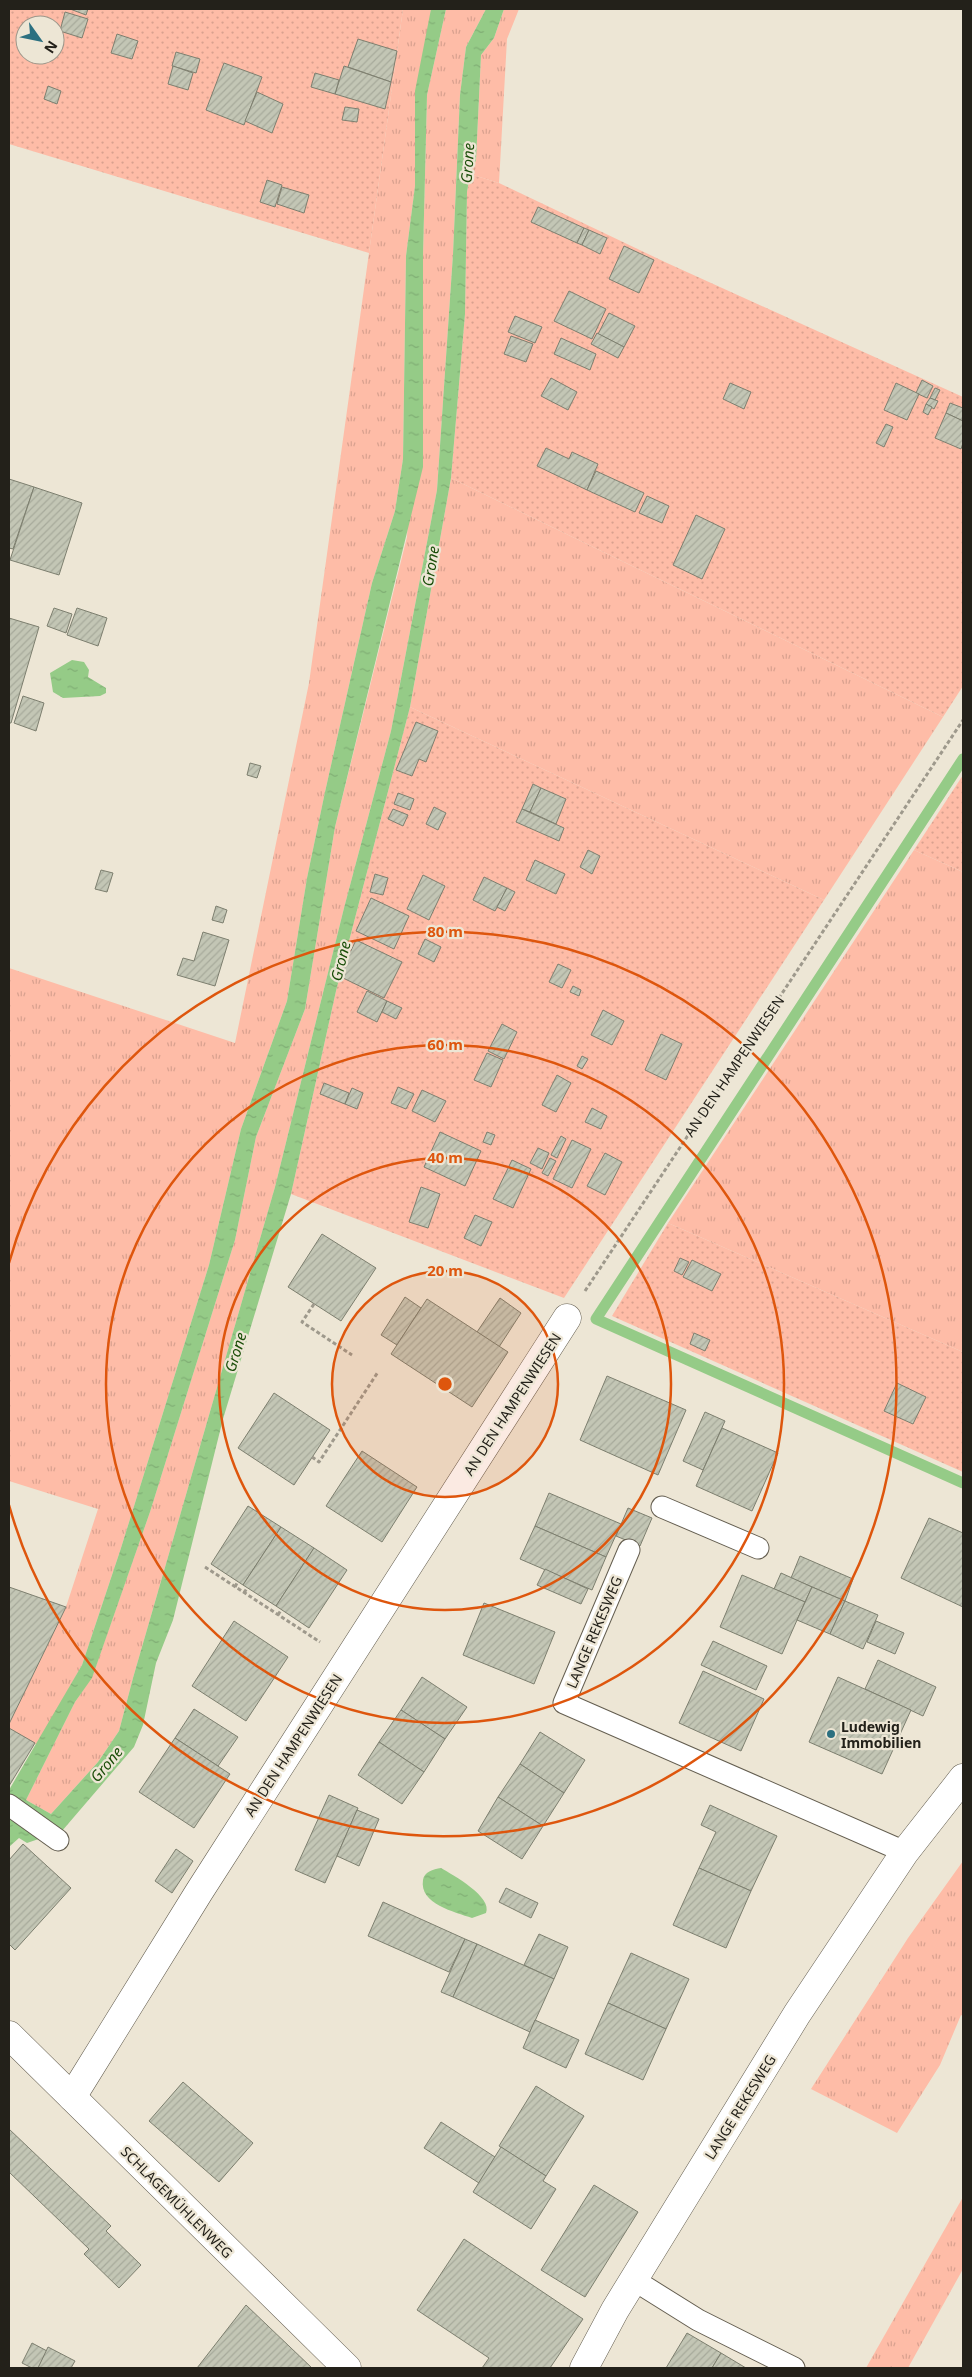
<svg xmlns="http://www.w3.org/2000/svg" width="972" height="2377" viewBox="0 0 972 2377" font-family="'Noto Sans',sans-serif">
  <defs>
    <pattern id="grass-tufts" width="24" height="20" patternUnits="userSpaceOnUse" patternTransform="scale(1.25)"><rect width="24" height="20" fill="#febca7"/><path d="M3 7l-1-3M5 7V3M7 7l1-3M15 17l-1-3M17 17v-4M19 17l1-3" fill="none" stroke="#d9a18f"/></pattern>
    <pattern id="garden-dots" width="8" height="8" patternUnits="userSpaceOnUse" patternTransform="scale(1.25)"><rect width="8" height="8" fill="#febca7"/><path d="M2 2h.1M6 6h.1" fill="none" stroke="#d9a18f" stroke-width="1.8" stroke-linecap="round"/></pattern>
    <pattern id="water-ripples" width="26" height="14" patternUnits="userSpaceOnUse" patternTransform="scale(1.25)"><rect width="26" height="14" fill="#95cb87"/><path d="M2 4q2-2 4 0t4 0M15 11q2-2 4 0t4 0" fill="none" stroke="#80ae74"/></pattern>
    <pattern id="building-hatch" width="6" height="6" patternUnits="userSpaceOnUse" patternTransform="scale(1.25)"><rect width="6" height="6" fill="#c3c6b5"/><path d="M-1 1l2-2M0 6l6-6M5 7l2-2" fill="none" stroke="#a7aa9b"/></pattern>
  </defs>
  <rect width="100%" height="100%" fill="#ede6d5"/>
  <g fill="url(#grass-tufts)">
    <polygon points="403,9 431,9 415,186 406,256 403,459 395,511 372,583 325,792 307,878 287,1001 241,1129 209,1265 121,1548 82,1665 37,1745 9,1728 9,1724 66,1607 98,1509 9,1481 9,968 235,1043 309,683"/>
    <polygon points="446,9 486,9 466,47 460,95 453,254 437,490 391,731 344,908 275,1187 133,1678 119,1731 98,1762 51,1814 26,1800 75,1702 92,1677 150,1512 235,1240 256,1137 305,1009 335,827 407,537 423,255 427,95"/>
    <polygon points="504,9 519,9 507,39 499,183 470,174 476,160 481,55 494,38"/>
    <polygon points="451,478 943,717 824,900 410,707"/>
    <polygon points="914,850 963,872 963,1352 668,1223"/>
    <polygon points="963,1861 963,2016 961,2015 940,2065 897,2133 811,2089 908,1938"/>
    <polygon points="963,2197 963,2269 908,2368 866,2368"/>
  </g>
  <g fill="url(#garden-dots)" fill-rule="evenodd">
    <path d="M 9,9 L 403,9 L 369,253 L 9,144 ZM 25,25 L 55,25 L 55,55 L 25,55 Z"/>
    <polygon points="470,174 499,183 667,263 963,397 963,686 943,717 451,478 465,314 467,192"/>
    <polygon points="410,707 824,900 564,1298 291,1194 336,991"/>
    <polygon points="963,775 963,872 914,850"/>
    <polygon points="668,1223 963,1352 963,1472 612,1316"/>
  </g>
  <g fill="url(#water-ripples)">
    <polygon points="431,9 446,9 427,95 423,255 423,467 335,827 305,1009 256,1137 235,1240 150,1512 92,1678 75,1702 26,1800 51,1814 98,1762 119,1731 133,1678 275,1187 344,908 391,731 437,490 453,254 460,95 466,47 486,9 504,9 494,38 481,55 476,160 470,174 467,192 465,314 451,478 410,707 336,991 291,1194 223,1419 173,1620 156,1663 143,1725 134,1747 62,1831 27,1843 19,1838 9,1847 9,1790 82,1665 121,1548 209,1265 241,1129 287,1001 307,878 325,792 372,583 395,511 403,459 406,256 415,186 415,91"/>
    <polygon points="72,660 84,662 89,670 88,677 106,688 106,693 100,696 63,698 53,692 50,673"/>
    <path d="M 441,1868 C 453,1875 493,1897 486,1913 L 472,1918 C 455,1912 419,1904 423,1880 C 424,1872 433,1869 441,1868 Z"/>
  </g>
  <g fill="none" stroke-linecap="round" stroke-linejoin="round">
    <polyline stroke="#95cb87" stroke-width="11" points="963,759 596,1319 963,1483"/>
  </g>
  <g fill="url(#building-hatch)" stroke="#7d7f6f">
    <polygon points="70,9 88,9 86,15"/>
    <polygon points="65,12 88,19 82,38 60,31"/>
    <polygon points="117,34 138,41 132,59 111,53"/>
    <polygon points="358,39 397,51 391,82 348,67"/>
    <polygon points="176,52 200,59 196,73 172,66"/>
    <polygon points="224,63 262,77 244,125 206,110"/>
    <polygon points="173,66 193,73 188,90 168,84"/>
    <polygon points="344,66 391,82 385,109 335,94"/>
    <polygon points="315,73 339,80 335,94 311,87"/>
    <polygon points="48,86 61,91 57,104 44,99"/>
    <polygon points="257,92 283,104 272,133 245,121"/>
    <polygon points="345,107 359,109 357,122 342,120"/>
    <polygon points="267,180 282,185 275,207 260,202"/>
    <polygon points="282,187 309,195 304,213 277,204"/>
    <polygon points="538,207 584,228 577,243 531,222"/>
    <polygon points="584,228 589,230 582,245 577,243"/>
    <polygon points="589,230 607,238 600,254 582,245"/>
    <polygon points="624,246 654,260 639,293 609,279"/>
    <polygon points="569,291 606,309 592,339 554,321"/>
    <polygon points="609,313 635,326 624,347 598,334"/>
    <polygon points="515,316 542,327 535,343 508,332"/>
    <polygon points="597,333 624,347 618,358 591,344"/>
    <polygon points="511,336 533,344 526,362 504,354"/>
    <polygon points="561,338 596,354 590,370 554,354"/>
    <polygon points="551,378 577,392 568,410 541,396"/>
    <polygon points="922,380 933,386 927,398 916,393"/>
    <polygon points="730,383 751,392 744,409 723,399"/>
    <polygon points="896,383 919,394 907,420 884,410"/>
    <polygon points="935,388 940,390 935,400 930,398"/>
    <polygon points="930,398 938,401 934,409 926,404"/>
    <polygon points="950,403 963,408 963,421 946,413"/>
    <polygon points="926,404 932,407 928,415 923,412"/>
    <polygon points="946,413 963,421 963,443 961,449 935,438"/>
    <polygon points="886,424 893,427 884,447 876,443"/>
    <polygon points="546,448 569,459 572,452 598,464 587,490 537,466"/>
    <polygon points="596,471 644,493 635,512 587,490"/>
    <polygon points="9,479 34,487 13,549 9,548"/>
    <polygon points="34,487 82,503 59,575 10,560"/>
    <polygon points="647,496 669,506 662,523 639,513"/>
    <polygon points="696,515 725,529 702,579 673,565"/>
    <polygon points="54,608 72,614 66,633 47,626"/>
    <polygon points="77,608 107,618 98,646 67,635"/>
    <polygon points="9,618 39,627 11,723 9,723"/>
    <polygon points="23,696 44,703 36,731 14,723"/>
    <polygon points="416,722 438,731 426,762 419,759 412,776 396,770"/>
    <polygon points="250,763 261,766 257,778 247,775"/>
    <polygon points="533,784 541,788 530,812 522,809"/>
    <polygon points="541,788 566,799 556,824 530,812"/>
    <polygon points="398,793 414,799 410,810 394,804"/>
    <polygon points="434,807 446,813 438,830 426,824"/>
    <polygon points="393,809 408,815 403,826 388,819"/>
    <polygon points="522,809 564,828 559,841 516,822"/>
    <polygon points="588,850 600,856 592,874 580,867"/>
    <polygon points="535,860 565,874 556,894 526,880"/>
    <polygon points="101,870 113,873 107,892 95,889"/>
    <polygon points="375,874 388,878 383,895 370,892"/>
    <polygon points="423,875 445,886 429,920 407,909"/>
    <polygon points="484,877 507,888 495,911 473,900"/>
    <polygon points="507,888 515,892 505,911 497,907"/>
    <polygon points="371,898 409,916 394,949 356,931"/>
    <polygon points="216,906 227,910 223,923 212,920"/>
    <polygon points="203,932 229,940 215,986 177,975 183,958 194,961"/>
    <polygon points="425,939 441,947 434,962 418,954"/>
    <polygon points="356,940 402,962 384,998 339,976"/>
    <polygon points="558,964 571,970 562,988 549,982"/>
    <polygon points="573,986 581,990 579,996 570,992"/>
    <polygon points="367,991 387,1001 377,1022 357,1012"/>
    <polygon points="387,1001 402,1008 396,1019 382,1012"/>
    <polygon points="603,1010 624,1021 612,1045 591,1035"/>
    <polygon points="502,1024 517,1032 504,1059 488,1051"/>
    <polygon points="661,1034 682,1044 666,1080 645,1070"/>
    <polygon points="487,1053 503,1060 491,1087 474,1080"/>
    <polygon points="582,1056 588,1059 582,1069 577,1066"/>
    <polygon points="557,1075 571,1083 556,1112 542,1105"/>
    <polygon points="324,1083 349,1093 345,1104 320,1094"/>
    <polygon points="398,1087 414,1094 406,1109 391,1103"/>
    <polygon points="352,1088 363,1093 357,1109 345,1104"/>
    <polygon points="422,1090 446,1101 435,1122 412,1111"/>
    <polygon points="592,1108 607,1116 601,1129 585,1122"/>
    <polygon points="440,1132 481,1151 465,1186 424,1167"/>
    <polygon points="487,1132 495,1135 491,1145 483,1142"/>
    <polygon points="561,1136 566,1139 557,1158 551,1155"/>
    <polygon points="572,1140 591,1149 572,1188 553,1179"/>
    <polygon points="538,1148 549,1153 542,1169 530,1163"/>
    <polygon points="605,1153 622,1162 605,1195 587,1186"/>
    <polygon points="550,1158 556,1161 548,1176 542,1173"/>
    <polygon points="512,1160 531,1169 513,1208 493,1199"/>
    <polygon points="421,1187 440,1194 428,1228 409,1222"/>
    <polygon points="475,1215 492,1222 481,1246 464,1238"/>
    <polygon points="322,1234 376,1268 341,1321 288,1287"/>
    <polygon points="680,1258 689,1262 682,1275 674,1271"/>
    <polygon points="692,1260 721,1274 712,1291 683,1277"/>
    <polygon points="405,1297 421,1308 397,1345 381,1335"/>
    <polygon points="500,1298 521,1313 499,1347 477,1332"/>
    <polygon points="427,1299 508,1352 472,1407 391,1354"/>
    <polygon points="694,1333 710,1340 705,1351 690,1344"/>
    <polygon points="607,1376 686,1410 658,1475 580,1440"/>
    <polygon points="897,1383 926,1397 913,1424 884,1411"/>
    <polygon points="274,1393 330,1430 294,1485 238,1448"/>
    <polygon points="705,1412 725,1421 703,1470 683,1461"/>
    <polygon points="722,1428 778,1453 752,1511 696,1486"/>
    <polygon points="362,1451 417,1487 382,1542 326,1506"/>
    <polygon points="549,1493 621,1524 606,1557 535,1526"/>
    <polygon points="248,1506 281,1527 243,1585 211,1564"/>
    <polygon points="628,1508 652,1518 640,1546 616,1536"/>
    <polygon points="929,1518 963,1533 963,1607 901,1578"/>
    <polygon points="535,1526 606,1557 592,1590 520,1559"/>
    <polygon points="281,1527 314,1548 276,1606 243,1585"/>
    <polygon points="314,1548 347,1570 309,1628 276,1606"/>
    <polygon points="800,1556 853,1579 845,1601 791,1578"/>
    <polygon points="545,1569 588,1589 581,1604 537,1585"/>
    <polygon points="781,1573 812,1587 805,1602 774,1589"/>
    <polygon points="742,1575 805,1602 782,1654 720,1627"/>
    <polygon points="9,1587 66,1607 9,1724"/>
    <polygon points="812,1587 845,1601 830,1634 797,1620"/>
    <polygon points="845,1601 878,1615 863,1649 830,1634"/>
    <polygon points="484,1603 555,1632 534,1684 463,1655"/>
    <polygon points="234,1621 288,1657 246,1721 192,1686"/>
    <polygon points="876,1621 904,1633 895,1654 867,1642"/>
    <polygon points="713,1641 767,1666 756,1690 701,1665"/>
    <polygon points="878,1660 936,1687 923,1716 865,1689"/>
    <polygon points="703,1671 764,1699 741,1751 679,1723"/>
    <polygon points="422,1677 467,1707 445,1739 401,1710"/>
    <polygon points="838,1677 911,1710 882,1774 809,1742"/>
    <polygon points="194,1709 238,1737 218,1766 175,1738"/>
    <polygon points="401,1710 445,1739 424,1772 379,1742"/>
    <polygon points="9,1728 35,1743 9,1786"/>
    <polygon points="540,1732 585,1760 564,1793 520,1764"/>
    <polygon points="175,1738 230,1774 194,1828 139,1792"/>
    <polygon points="379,1742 424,1772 402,1804 358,1775"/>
    <polygon points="520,1764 564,1793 543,1826 498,1797"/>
    <polygon points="329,1795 358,1808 325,1883 295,1870"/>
    <polygon points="498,1797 543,1826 522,1859 478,1831"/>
    <polygon points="710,1805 777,1836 751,1891 699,1868 716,1832 701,1825"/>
    <polygon points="357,1810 379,1819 359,1866 337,1856"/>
    <polygon points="23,1844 71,1888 15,1950 9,1944 9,1860"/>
    <polygon points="176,1849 193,1861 172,1893 155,1881"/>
    <polygon points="699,1868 751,1891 726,1948 673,1925"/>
    <polygon points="506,1888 538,1903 531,1918 499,1902"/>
    <polygon points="383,1902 465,1939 449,1972 368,1936"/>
    <polygon points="539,1934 568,1947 554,1979 524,1965"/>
    <polygon points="465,1939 477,1944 453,1997 441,1992"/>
    <polygon points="477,1944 554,1979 530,2032 453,1997"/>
    <polygon points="631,1953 689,1979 666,2029 608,2003"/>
    <polygon points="608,2003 666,2029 643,2080 585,2054"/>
    <polygon points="535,2020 579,2040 566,2068 523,2048"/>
    <polygon points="183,2082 253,2143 219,2182 149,2121"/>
    <polygon points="536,2086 584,2116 546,2176 499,2146"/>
    <polygon points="441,2122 495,2157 479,2183 424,2148"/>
    <polygon points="9,2129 111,2226 106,2231 141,2265 119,2288 84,2254 89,2249 9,2172"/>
    <polygon points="501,2147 546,2176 543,2181 556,2189 531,2229 473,2192"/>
    <polygon points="594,2185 638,2212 585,2297 541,2270"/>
    <polygon points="464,2239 583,2319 550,2368 482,2368 489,2358 417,2310"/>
    <polygon points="246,2305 312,2368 197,2368"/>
    <polygon points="687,2333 721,2353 712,2368 666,2368"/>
    <polygon points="32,2343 47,2351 38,2368 32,2368 22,2363"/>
    <polygon points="48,2347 75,2361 71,2368 38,2368"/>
    <polygon points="721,2353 746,2368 712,2368"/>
  </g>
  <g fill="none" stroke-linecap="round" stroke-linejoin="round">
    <g stroke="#645e50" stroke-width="23">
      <g id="lane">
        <polyline points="662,1507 758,1548"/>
        <polyline points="629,1550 564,1703 905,1852"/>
        <polyline points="9,1805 58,1840"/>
        <polyline points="634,2280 698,2320 794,2368"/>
      </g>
    </g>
    <g stroke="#645e50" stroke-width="29">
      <g id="street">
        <polyline points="9,2035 347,2368"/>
        <polyline points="72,2097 199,1892 567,1318"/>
        <polyline points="584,2368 615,2310 797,2014 905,1852 963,1778"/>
      </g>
    </g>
    <g stroke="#9e998c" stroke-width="3" stroke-dasharray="4 2.5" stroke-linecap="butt">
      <polyline points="585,1291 963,720"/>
      <polyline points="314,1304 302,1322 352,1355"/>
      <polyline points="312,1457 319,1462 378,1372"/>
      <polyline points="205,1567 320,1642"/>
      <polyline points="235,1587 238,1581"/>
      <polyline points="244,1593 247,1588"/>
      <polyline points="278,1615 281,1610"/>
    </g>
    <use href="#lane" stroke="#fff" stroke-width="21"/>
    <use href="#street" stroke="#fff" stroke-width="28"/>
  </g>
  <circle cx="445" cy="1384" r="113" fill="#de560d" fill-opacity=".12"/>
  <g fill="none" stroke="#de560d" stroke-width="2.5">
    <circle cx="445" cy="1384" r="113"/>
    <circle cx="445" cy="1384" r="226"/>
    <circle cx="445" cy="1384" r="339"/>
    <path d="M9 1263A452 452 0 1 1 9 1505"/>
  </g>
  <circle fill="#2c7080" stroke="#ede6d5" stroke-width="2" cx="831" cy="1734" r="5"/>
  <g text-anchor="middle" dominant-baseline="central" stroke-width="4.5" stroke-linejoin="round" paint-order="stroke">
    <g font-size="14" fill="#23211a" stroke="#ede6d5">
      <text transform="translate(734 1066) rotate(-56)">AN DEN HAMPENWIESEN</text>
      <text transform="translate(512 1404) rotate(-57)">AN DEN HAMPENWIESEN</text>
      <text transform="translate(594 1632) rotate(-67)">LANGE REKESWEG</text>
      <text transform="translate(293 1745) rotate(-57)">AN DEN HAMPENWIESEN</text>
      <text transform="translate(740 2107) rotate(-58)">LANGE REKESWEG</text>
      <text transform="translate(177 2202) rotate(45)">SCHLAGEMÜHLENWEG</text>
    </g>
    <g font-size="14" font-weight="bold" fill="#23211a" stroke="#ede6d5" text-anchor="start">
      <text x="841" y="1726">Ludewig<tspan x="841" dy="16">Immobilien</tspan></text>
    </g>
    <g font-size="15" font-style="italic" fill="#1a4e09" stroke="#ede6d5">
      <text transform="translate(467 163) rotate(-86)">Grone</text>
      <text transform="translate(430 566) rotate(-80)">Grone</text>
      <text transform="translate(340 961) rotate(-76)">Grone</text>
      <text transform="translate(235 1352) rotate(-73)">Grone</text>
      <text transform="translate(106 1764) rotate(-50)">Grone</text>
    </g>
  </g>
  <circle cx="445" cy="1384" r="8" fill="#de560d" stroke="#ede6d5" stroke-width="2.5"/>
  <g font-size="15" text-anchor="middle" font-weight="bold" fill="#de560d" stroke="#ede6d5" stroke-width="4.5" stroke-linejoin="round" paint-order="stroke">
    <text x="445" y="937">80 m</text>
    <text x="445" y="1050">60 m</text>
    <text x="445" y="1163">40 m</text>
    <text x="445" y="1276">20 m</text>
  </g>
  <rect width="972" height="2377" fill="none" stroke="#23211a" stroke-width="20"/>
  <g transform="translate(40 40) rotate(123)"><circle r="24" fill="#ede6d5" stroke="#9c978a"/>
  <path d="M0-4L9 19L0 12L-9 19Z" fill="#2c7080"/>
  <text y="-8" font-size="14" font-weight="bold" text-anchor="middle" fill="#23211a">N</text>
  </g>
</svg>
